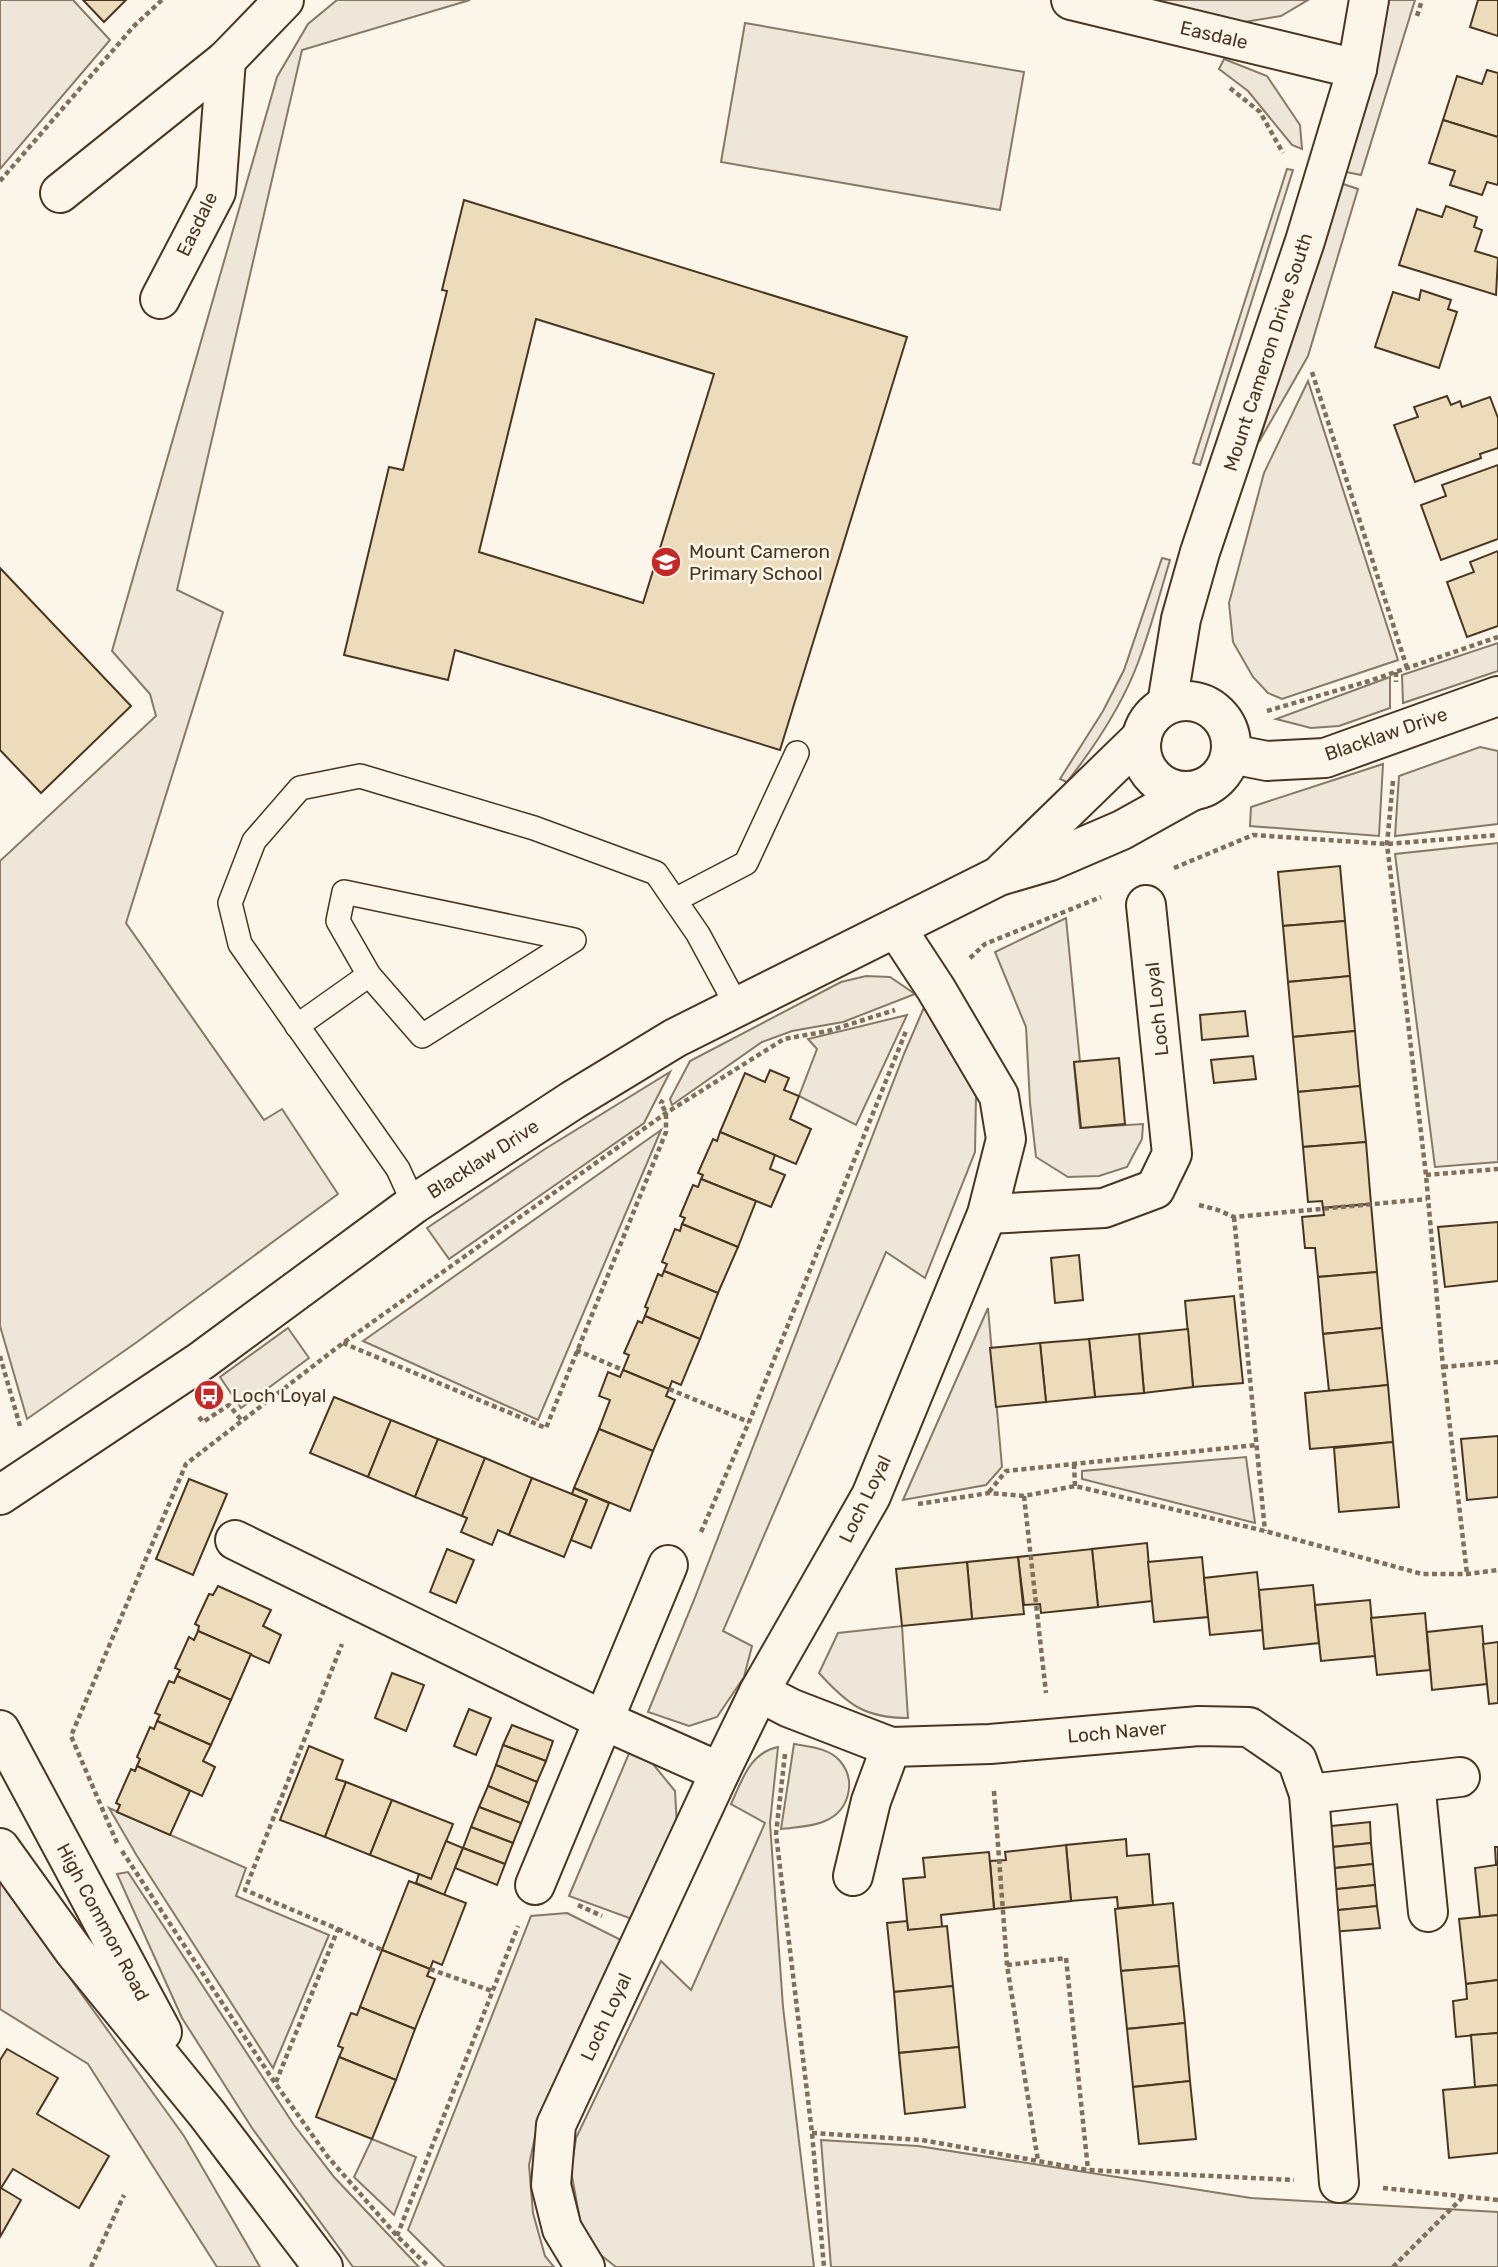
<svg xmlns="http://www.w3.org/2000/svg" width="1498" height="2267" viewBox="0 0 1498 2267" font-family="Rubik,sans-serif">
  <rect width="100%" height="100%" fill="#fbf6e9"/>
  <g fill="#ede6d9" stroke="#887966" stroke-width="2">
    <polygon points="0,0 73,0 110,40 0,169"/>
    <polygon points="337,0 470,0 302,50 177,590 223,612 126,923 264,1120 282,1109 338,1194 137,1342 27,1419 0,1326 0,861 156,716 150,694 112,651 277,77 308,24"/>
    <polygon points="1128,0 1308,0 1281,16 1238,23"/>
    <polygon points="1389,0 1415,0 1361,175 1346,172 1381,40"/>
    <polygon points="745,23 1024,72 1000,210 721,162"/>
    <polygon points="1224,59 1267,76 1300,125 1302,149 1292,145 1248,91 1219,69"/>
    <polygon points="1287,169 1293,170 1200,465 1193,463"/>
    <polygon points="1340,183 1358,189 1308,356 1259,442"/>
    <polygon points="1308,381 1398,660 1282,699 1268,693 1253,677 1233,642 1229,603 1264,473"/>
    <path d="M 1162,558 L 1170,560 C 1160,593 1151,628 1139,660 C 1123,704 1096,745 1067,782 L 1060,779 L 1103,711 L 1124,670 Z"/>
    <polygon points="1498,643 1498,671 1403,703 1402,675"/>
    <polygon points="1390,677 1390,708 1339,726 1311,728 1276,719"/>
    <polygon points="1480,747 1498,751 1498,824 1395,836 1399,776"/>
    <polygon points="1383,764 1379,836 1250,826 1251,807"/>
    <polygon points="1498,843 1498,1162 1435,1167 1395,854"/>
    <polygon points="1066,918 1080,1062 1074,1063 1080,1128 1143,1124 1142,1139 1127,1167 1099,1176 1068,1177 1036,1157 1030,1103 1026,1027 995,952"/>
    <polygon points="866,976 890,977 915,994 843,1022 792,1031 762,1042 672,1105 670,1099 690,1061 841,982"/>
    <polygon points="925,1005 976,1096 975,1152 925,1278 886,1252 723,1631 752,1646 744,1677 717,1717 689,1726 648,1712 694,1600 904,1054"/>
    <polygon points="907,1015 856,1125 799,1096 817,1049 808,1039"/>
    <polygon points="670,1072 644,1123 449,1259 427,1228 545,1149"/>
    <polygon points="661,1130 538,1420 363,1341"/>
    <polygon points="988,1308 1002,1467 986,1485 903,1500"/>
    <polygon points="288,1328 309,1358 241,1408 220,1377"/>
    <polygon points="1246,1457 1255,1523 1082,1479 1082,1471"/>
    <path d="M 902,1626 L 908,1718 C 865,1718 848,1705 819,1673 L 838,1633 Z"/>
    <path d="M 794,1744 C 810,1747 829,1748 840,1761 C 857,1781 849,1811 825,1821 C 813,1827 795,1827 781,1829 Z"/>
    <path d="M 778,1747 L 770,1823 L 783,2007 L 814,2267 L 616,2267 L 592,2248 L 580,2220 L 571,2171 L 576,2138 L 661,1961 L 691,1990 L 765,1823 L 731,1804 C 742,1781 749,1753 778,1747 Z"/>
    <polygon points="630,1751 653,1764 675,1791 677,1827 632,1919 569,1896"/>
    <polygon points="109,1808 246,1868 236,1896 329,1935 273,2068 137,1856"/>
    <polygon points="128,1872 294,2125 334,2177 419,2267 353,2267 252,2128 182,2018 117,1874"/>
    <polygon points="0,1881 184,2136 260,2267 217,2267 88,2064 0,2009"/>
    <polygon points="567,1913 621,1940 539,2118 529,2165 533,2213 545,2256 554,2267 445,2267 408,2230 531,1916"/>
    <polygon points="372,2139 416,2157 394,2215 354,2177"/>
    <polygon points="821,2140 918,2146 1251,2198 1498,2212 1498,2267 831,2267"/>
  </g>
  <g fill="#ecdcbc" stroke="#4a3520" stroke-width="2" fill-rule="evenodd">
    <polygon points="83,0 126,0 104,22"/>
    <polygon points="1478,0 1498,0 1498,36 1470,27"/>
    <polygon points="1487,70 1498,73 1498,137 1443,120 1457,76 1482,84"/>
    <polygon points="1443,120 1498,137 1498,185 1487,182 1482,195 1450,185 1455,171 1429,163"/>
    <path d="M 464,200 L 907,337 L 780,750 L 455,650 L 448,680 L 344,655 L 389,467 L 403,470 L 447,291 L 442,290 ZM 536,319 L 714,374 L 643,603 L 479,552 Z"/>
    <polygon points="1446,206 1477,217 1474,227 1482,230 1475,251 1498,258 1496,295 1399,265 1417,209 1442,217"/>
    <polygon points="1421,290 1451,300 1448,309 1457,312 1439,368 1375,347 1393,292 1419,300"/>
    <polygon points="1447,396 1451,405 1460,401 1462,407 1490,397 1498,418 1498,448 1480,454 1481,458 1415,482 1394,425 1418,417 1414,407"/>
    <polygon points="1498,465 1498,539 1441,560 1421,505 1446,496 1442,485"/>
    <polygon points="1498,551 1498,626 1467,637 1447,582 1474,572 1470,562"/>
    <polygon points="0,568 131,706 41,793 0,750"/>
    <polygon points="1340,866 1345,921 1283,926 1278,872"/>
    <polygon points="1345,921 1350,976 1288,982 1283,926"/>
    <polygon points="1350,976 1355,1031 1293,1037 1288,982"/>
    <polygon points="1245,1011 1248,1036 1202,1040 1200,1015"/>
    <polygon points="1355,1031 1360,1086 1298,1092 1293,1037"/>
    <polygon points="1253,1056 1256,1079 1214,1083 1211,1060"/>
    <polygon points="1119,1058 1125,1124 1081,1128 1074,1062"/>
    <polygon points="770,1070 789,1078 784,1090 799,1096 790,1119 811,1129 796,1164 720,1132 745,1073 765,1082"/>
    <polygon points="1360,1086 1366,1142 1303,1147 1298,1092"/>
    <polygon points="720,1132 775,1155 770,1169 785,1175 771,1207 701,1179 703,1175 698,1173 713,1139 717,1141"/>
    <polygon points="1366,1142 1371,1204 1323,1208 1322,1201 1308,1202 1303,1147"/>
    <polygon points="701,1179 756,1201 738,1247 682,1224 685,1218 680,1216 693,1185 698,1187"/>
    <polygon points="1371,1204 1377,1272 1318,1277 1315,1248 1305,1248 1302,1217 1324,1215 1323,1208"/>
    <polygon points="1498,1222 1498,1281 1445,1287 1438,1227"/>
    <polygon points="682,1224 738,1247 718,1293 664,1271 667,1264 662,1262 675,1229 680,1231"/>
    <polygon points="1079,1255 1083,1300 1055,1303 1051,1258"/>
    <polygon points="664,1271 718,1293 700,1339 645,1316 648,1308 645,1307 658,1274 662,1276"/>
    <polygon points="1377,1272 1382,1328 1323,1334 1318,1277"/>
    <polygon points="1234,1296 1243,1383 1193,1387 1185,1301"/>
    <polygon points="645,1316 700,1339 681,1385 672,1381 669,1389 623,1370 629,1355 624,1353 638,1321 642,1323"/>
    <polygon points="1382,1328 1388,1385 1329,1391 1323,1334"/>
    <polygon points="1188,1329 1193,1387 1144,1393 1139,1334"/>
    <polygon points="1139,1334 1144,1393 1095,1397 1089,1339"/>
    <polygon points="1089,1339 1095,1397 1046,1402 1040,1343"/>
    <polygon points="1040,1343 1046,1402 996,1407 990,1348"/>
    <polygon points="623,1370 669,1389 666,1396 675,1400 653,1451 599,1429 610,1400 599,1396 608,1372 620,1377"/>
    <polygon points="1388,1385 1393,1442 1310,1449 1305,1393"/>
    <polygon points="334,1397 391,1420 368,1477 310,1453"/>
    <polygon points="391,1420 438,1439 415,1497 368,1477"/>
    <polygon points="599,1429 653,1451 630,1511 574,1488"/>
    <polygon points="1498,1436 1498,1497 1467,1500 1461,1439"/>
    <polygon points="438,1439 485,1458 462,1516 415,1497"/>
    <polygon points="1393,1442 1399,1507 1339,1512 1334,1448"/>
    <polygon points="485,1458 532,1478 509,1535 498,1530 492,1545 461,1532 467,1518 462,1516"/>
    <polygon points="532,1478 587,1500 564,1557 509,1535"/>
    <polygon points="189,1479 227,1494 193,1575 156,1559"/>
    <polygon points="574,1488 609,1503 591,1548 571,1540 587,1500 572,1494"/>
    <polygon points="1147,1543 1152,1601 1098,1607 1092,1549"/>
    <polygon points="447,1549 474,1560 456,1603 430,1592"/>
    <polygon points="1092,1549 1098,1607 1041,1613 1040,1604 1024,1605 1018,1557"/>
    <polygon points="1018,1557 1024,1614 972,1619 967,1562"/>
    <polygon points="1202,1557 1208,1617 1154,1622 1148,1562"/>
    <polygon points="967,1562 972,1619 902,1626 896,1569"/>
    <polygon points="1257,1572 1263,1630 1210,1635 1204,1578"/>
    <polygon points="1313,1585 1319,1643 1264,1649 1259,1590"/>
    <polygon points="218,1586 271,1610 263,1626 281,1635 269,1663 198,1631 199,1626 195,1624 209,1594 213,1595"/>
    <polygon points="1370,1600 1375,1656 1321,1661 1315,1605"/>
    <polygon points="1425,1613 1430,1670 1377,1675 1371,1618"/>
    <polygon points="1482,1626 1487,1684 1432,1690 1427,1632"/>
    <polygon points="198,1631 251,1654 231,1700 177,1676 180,1670 175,1668 189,1637 194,1640"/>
    <polygon points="1498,1642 1498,1703 1489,1704 1483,1644"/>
    <polygon points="392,1673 424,1685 406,1731 375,1718"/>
    <polygon points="177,1676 231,1700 211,1745 157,1721 160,1715 155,1713 169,1681 174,1683"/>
    <polygon points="469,1709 491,1718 476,1755 454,1746"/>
    <polygon points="157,1721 211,1745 203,1761 215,1767 202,1796 137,1766 140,1759 137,1757 150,1727 154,1729"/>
    <polygon points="512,1725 553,1741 546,1761 503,1745"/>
    <polygon points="503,1745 546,1761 537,1782 496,1765"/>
    <polygon points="309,1746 343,1760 336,1779 346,1782 325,1837 280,1820"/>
    <polygon points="496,1765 537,1782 529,1803 488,1786"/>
    <polygon points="137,1766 190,1791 170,1835 117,1812 120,1805 116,1803 131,1769 135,1771"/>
    <polygon points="346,1782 392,1800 370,1855 325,1837"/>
    <polygon points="488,1786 529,1803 521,1823 479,1807"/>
    <polygon points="392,1800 453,1824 431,1879 370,1855"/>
    <polygon points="479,1807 521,1823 513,1843 471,1827"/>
    <polygon points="1370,1822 1371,1843 1323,1848 1322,1827"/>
    <polygon points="471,1827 513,1843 505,1864 463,1848"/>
    <polygon points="1126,1839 1127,1856 1149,1854 1153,1905 1118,1908 1117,1897 1071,1901 1066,1845"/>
    <polygon points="446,1841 463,1848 444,1895 416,1883 419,1874 431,1879"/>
    <polygon points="1371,1843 1373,1864 1326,1869 1323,1848"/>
    <polygon points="1066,1845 1071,1901 994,1909 990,1861 1006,1860 1005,1852"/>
    <polygon points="1495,1847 1498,1847 1498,1915 1480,1917 1475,1868 1496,1865"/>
    <polygon points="463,1848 505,1864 497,1885 455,1868"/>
    <polygon points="989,1852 994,1909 941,1915 942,1927 908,1930 903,1879 925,1877 923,1858"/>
    <polygon points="1373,1864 1375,1885 1328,1890 1326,1869"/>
    <polygon points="409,1881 466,1903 442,1965 433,1961 430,1969 382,1950"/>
    <polygon points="1375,1885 1377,1906 1330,1911 1328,1890"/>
    <polygon points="1173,1903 1179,1966 1121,1971 1115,1909"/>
    <polygon points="1377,1906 1380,1928 1332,1932 1330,1911"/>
    <polygon points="1498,1915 1498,1980 1466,1984 1459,1919"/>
    <polygon points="907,1921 908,1930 947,1926 953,1986 894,1992 887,1923"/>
    <polygon points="382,1950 430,1969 427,1976 435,1979 415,2029 360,2007"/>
    <polygon points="1179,1966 1185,2023 1127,2029 1121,1971"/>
    <polygon points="1498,1980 1498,2033 1456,2037 1453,2001 1467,1999 1466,1984"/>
    <polygon points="953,1986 959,2047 899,2053 894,1992"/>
    <polygon points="360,2007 415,2029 396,2080 339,2057 343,2048 338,2046 351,2013 357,2015"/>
    <polygon points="1185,2023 1190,2081 1133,2087 1127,2029"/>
    <polygon points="1498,2033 1498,2085 1475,2087 1471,2035"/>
    <polygon points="959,2047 965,2107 905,2114 899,2053"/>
    <polygon points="7,2049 58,2078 37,2114 109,2156 79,2208 13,2169 1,2188 21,2200 0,2237 0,2060"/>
    <polygon points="339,2057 396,2080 372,2139 316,2117"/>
    <polygon points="1190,2081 1196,2139 1139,2144 1133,2087"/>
    <polygon points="1498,2085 1498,2153 1449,2158 1443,2090"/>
  </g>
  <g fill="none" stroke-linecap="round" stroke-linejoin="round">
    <g stroke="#4a3520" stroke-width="26">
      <g id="service">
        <polyline points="675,900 746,863 797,753"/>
        <polyline points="297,1026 369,975 338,921 344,892 574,940 422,1036 369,975"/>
        <polyline points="414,1204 398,1169 240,944 230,903 254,841 300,788 360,776 534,828 656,873 698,934 738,1008"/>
      </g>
    </g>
    <g stroke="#4a3520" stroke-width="42">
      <g id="minor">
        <polyline points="1071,0 1357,69"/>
        <polyline points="60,193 226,60 284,0"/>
        <polyline points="160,299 216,192 226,60"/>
        <polyline points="1167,704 1181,619 1200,552 1305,241 1357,69 1369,0"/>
        <polyline points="987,1214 1104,1208 1155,1189 1172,1154 1146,905"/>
        <polyline points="235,1540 603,1720 720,1772"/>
        <polyline points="759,1692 790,1708 891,1747 990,1744 1199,1726 1249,1727 1297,1760 1309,1794 1339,2183"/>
        <polyline points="1415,1782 1428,1912"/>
        <polyline points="1309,1794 1460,1777"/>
        <polyline points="853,1876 871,1801 891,1747"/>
        <polyline points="535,1885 668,1565"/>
        <polyline points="585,2267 562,2229 551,2185 556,2125 720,1772 759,1692 871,1496 987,1214 1006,1139 999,1096 936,989 896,928"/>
      </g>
    </g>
    <g stroke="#4a3520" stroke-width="42">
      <g id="tertiary">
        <circle cx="1186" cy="746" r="45"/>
        <polyline points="1231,754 1267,761 1325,758 1498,696"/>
        <polyline points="1003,872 1142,737"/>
        <polyline points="0,1495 201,1361 414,1204 573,1100 675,1038 999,876 1050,861 1122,830 1192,791"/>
        <polyline points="0,1730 162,2032"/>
        <polyline points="0,1848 74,1951 207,2114 323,2267"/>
      </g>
    </g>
    <g stroke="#7f6f5c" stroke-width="4.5" stroke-dasharray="5 3.5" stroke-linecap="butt">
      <polyline points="1417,16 1422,0"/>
      <polyline points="1230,88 1260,112 1283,153"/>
      <polyline points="0,181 134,26 162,0"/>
      <polyline points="1312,372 1407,668"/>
      <polyline points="1396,672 1396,682"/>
      <polyline points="1267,711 1369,681 1498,637"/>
      <polyline points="1393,781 1387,844 1426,1175 1443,1367 1467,1574"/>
      <polyline points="1174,868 1253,835 1387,844 1498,835"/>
      <polyline points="970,958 985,944 1101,897"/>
      <polyline points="1426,1175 1498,1169"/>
      <polyline points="1199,1205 1218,1210 1234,1217 1427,1199"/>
      <polyline points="1234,1217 1265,1531"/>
      <polyline points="343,1343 546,1428 666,1132 666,1113 661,1103 663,1100"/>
      <polyline points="576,1350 623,1370"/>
      <polyline points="0,1356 20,1426"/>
      <polyline points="1443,1367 1498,1362"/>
      <polyline points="669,1389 749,1422"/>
      <polyline points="199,1417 203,1422 229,1405 242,1421"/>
      <polyline points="1074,1464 1075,1486"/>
      <polyline points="989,1492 1006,1471 1256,1445"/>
      <polyline points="1024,1496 1046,1693"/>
      <polyline points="918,1504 989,1493 1024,1496 1075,1486 1265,1531 1422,1574 1467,1574 1498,1570"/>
      <polyline points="701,1532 749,1422 906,1031"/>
      <polyline points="785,1754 776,1834 812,2133 824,2267"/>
      <polyline points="994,1791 1007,1965 1038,2161"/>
      <polyline points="117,1843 71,1736 186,1464 343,1343 666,1113 784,1039 828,1031 895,1010"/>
      <polyline points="122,1851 275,2083 328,2157 397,2236 429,2267"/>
      <polyline points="578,1905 602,1916"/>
      <polyline points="338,1929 382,1950"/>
      <polyline points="1007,1965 1066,1958 1088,2170"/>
      <polyline points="430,1969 492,1991"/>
      <polyline points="276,2082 338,1929 245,1890 342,1644"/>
      <polyline points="812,2133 922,2140 1088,2170 1294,2180"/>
      <polyline points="1383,2188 1498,2200"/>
      <polyline points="397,2236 518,1926"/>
      <polyline points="91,2267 124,2195"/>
      <polyline points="1393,2267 1462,2198"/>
    </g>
    <use href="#service" stroke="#fbf6e9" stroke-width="23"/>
    <use href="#minor" stroke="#fbf6e9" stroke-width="38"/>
    <use href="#tertiary" stroke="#fbf6e9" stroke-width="38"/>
  </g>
  <defs>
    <g id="school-disc" transform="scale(1.575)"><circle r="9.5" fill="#c62828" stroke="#fbf6e9"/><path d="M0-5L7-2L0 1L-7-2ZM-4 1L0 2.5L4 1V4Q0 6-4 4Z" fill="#fff"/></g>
    <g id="bus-disc" transform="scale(1.575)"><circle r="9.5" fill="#c62828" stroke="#fbf6e9"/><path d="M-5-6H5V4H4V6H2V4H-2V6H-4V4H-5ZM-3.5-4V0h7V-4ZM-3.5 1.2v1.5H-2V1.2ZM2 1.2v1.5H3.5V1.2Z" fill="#fff"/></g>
  </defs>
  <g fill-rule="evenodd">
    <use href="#school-disc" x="666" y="562"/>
    <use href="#bus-disc" x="209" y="1395"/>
  </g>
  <g text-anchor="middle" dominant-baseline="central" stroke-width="5" stroke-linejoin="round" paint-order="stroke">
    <g font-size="19" fill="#4a3520" stroke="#fbf6e9">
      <text transform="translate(1214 35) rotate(13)">Easdale</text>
      <text transform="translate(197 224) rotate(-64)">Easdale</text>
      <text transform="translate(1268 352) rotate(-72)">Mount Cameron Drive South</text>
      <text transform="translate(1386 734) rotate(-19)">Blacklaw Drive</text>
      <text transform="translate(1157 1009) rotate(-96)">Loch Loyal</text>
      <text transform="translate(483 1159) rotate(-33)">Blacklaw Drive</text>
      <text transform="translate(865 1499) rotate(-64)">Loch Loyal</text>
      <text transform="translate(1117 1732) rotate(-5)">Loch Naver</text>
      <text transform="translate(103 1922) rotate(62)">High Common Road</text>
      <text transform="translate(606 2017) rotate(-65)">Loch Loyal</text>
    </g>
    <g font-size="19" fill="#4a3520" stroke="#fbf6e9" text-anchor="start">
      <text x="689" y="551">Mount Cameron<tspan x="689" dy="22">Primary School</tspan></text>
      <text x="232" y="1395">Loch Loyal</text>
    </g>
  </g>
</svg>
